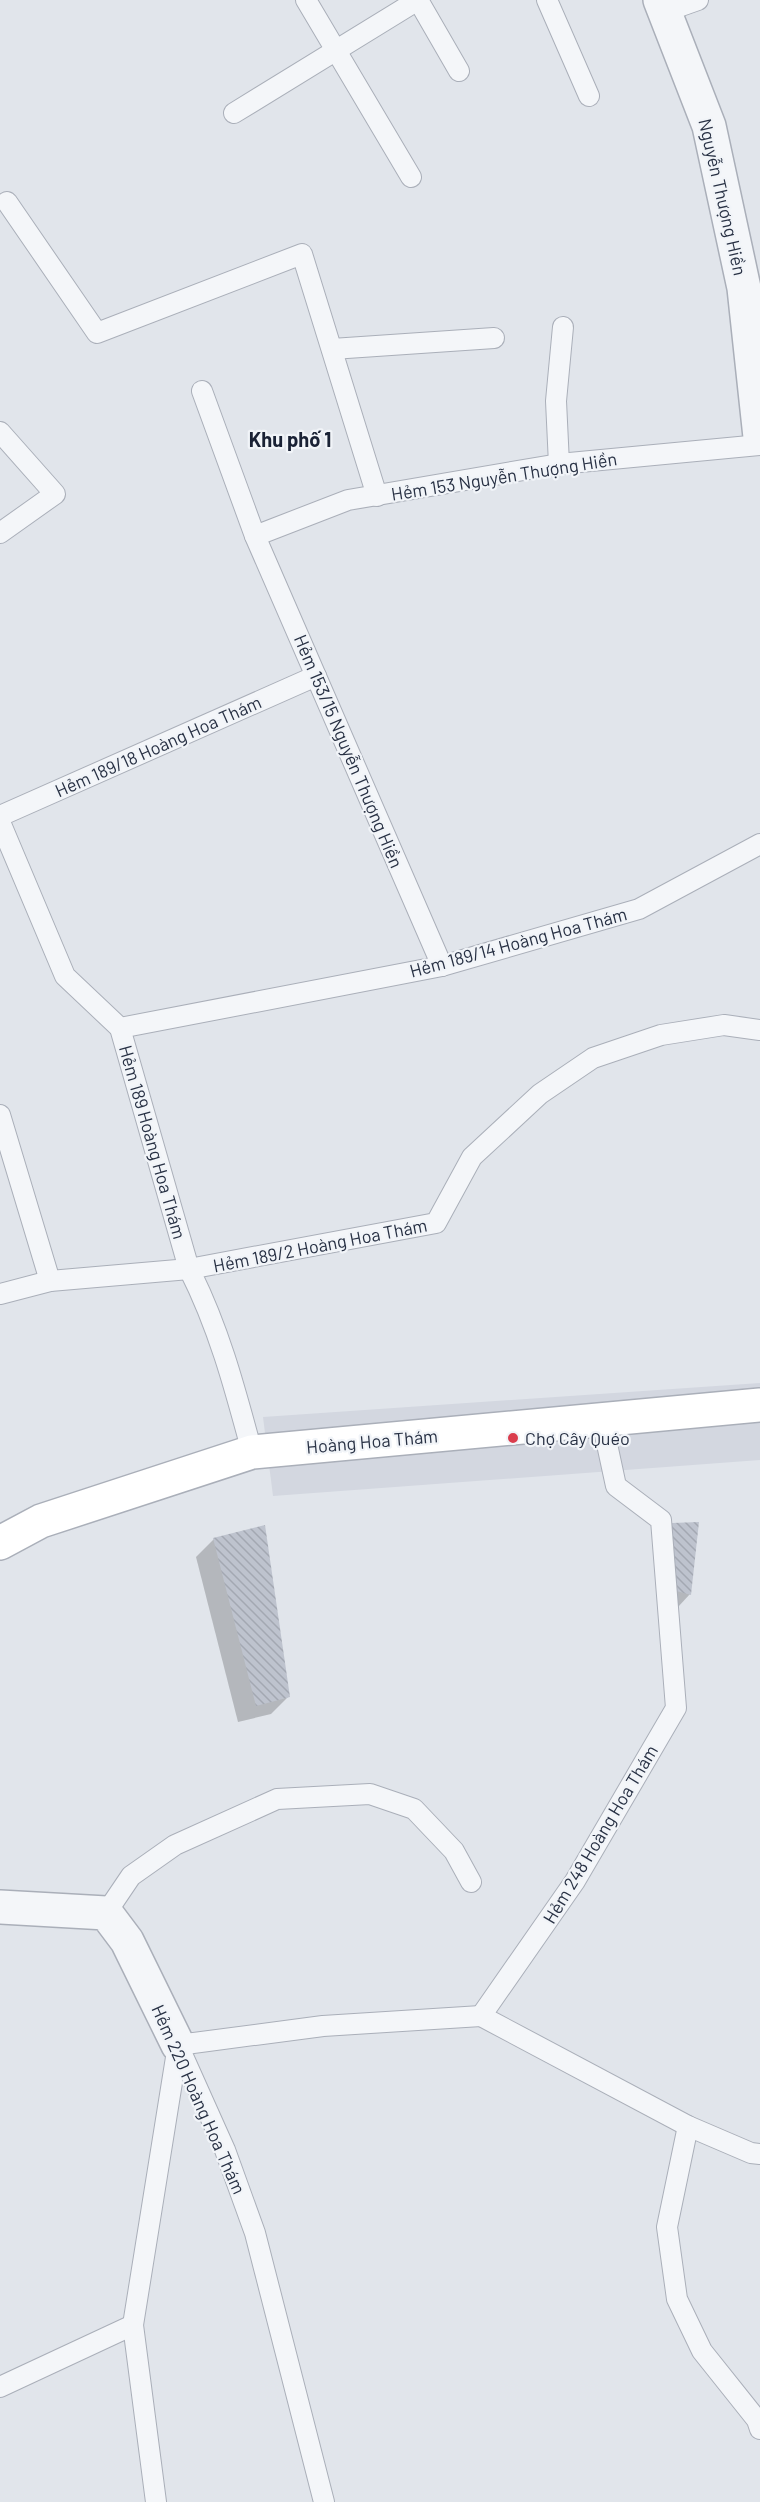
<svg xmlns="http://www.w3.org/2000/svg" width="760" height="2502" viewBox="0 0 760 2502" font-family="Barlow,sans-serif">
  <defs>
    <pattern id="building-back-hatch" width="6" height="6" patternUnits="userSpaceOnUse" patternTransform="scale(1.5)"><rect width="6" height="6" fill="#bec3ce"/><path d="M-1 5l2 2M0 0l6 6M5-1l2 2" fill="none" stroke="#a3a8b2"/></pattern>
  </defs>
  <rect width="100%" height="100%" fill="#e1e5eb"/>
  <polygon fill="#d3d7e0" points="760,1383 760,1460 273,1496 263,1417"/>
  <g fill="#0003">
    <polygon points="672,1524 690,1594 678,1607 657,1602 660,1537"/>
    <polygon points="214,1539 289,1696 271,1714 238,1722 196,1557"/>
  </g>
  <g fill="url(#building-back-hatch)">
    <polygon points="699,1522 691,1595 669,1589 672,1523"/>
    <polygon points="265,1525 290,1697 256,1706 213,1538"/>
  </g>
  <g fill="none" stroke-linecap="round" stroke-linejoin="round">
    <g stroke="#aaafb9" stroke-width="22">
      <g id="lane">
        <polyline points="306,0 411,177"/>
        <polyline points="418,0 459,71"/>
        <polyline points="547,0 589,96"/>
        <polyline points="664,12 698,0"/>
        <polyline points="234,113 418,0"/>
        <polyline points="7,202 97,333 302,254 377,496"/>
        <polyline points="332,349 494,338"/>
        <polyline points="202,391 255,536 442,966"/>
        <polyline points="0,432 55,494 0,533"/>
        <polyline points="559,464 556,401 563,327"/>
        <polyline points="255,536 348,500 559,464 760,445"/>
        <polyline points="0,816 316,676"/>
        <path d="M 0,822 L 65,976 L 120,1028 L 189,1269 C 219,1328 235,1389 252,1452"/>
        <polyline points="120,1028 442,966 639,909 760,844"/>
        <polyline points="0,1115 50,1281"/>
        <polyline points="0,1294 50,1281 189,1269 436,1223 472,1157 540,1094 593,1058 661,1035 724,1025 760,1030"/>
        <polyline points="602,1421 616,1486 661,1520 676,1708 575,1881 481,2016 688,2126 751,2153 760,2154"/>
        <polyline points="106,1913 131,1876 175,1845 277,1799 370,1794 414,1809 454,1851 471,1882"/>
        <polyline points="178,2045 225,2150 255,2233 324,2502"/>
        <polyline points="178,2045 323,2026 481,2016"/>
        <polyline points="688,2126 667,2227 677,2299 702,2351 757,2420 760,2429"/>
        <polyline points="0,2387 133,2325"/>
        <polyline points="156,2502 133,2325 178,2045"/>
      </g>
    </g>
    <g stroke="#aaafb9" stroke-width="36">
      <g id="street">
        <polyline points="660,0 709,126 744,288 760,437"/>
        <polyline points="0,1907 106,1913 127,1941 178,2045"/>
      </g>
    </g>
    <g stroke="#aaafb9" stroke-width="36">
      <polyline id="secondary" points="0,1543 41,1521 252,1452 760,1405"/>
    </g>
    <use href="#lane" stroke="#f4f6f9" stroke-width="20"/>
    <use href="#street" stroke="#f4f6f9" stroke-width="33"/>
    <use href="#secondary" stroke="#fff" stroke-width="33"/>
  </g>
  <circle fill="#da3d4d" stroke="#f1f4f8" stroke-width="2" cx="513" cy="1438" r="6"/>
  <g text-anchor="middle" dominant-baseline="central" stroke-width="4.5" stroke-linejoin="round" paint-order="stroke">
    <g font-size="18" fill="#283144" stroke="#f1f4f8">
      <text transform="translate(723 197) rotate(77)">Nguyễn Thượng Hiền</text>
      <text transform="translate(504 476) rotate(-9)">Hẻm 153 Nguyễn Thượng Hiền</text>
      <text transform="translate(158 746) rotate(-24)">Hẻm 189/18 Hoàng Hoa Thám</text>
      <text transform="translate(349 751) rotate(67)">Hẻm 153/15 Nguyễn Thượng Hiền</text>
      <text transform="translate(518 942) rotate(-15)">Hẻm 189/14 Hoàng Hoa Thám</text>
      <text transform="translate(153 1142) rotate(74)">Hẻm 189 Hoàng Hoa Thám</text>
      <text transform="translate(320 1245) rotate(-11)">Hẻm 189/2 Hoàng Hoa Thám</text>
      <text transform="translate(372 1441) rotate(-5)">Hoàng Hoa Thám</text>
      <text transform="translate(600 1834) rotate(-59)">Hẻm 248 Hoàng Hoa Thám</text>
      <text transform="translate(199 2099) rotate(66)">Hẻm 220 Hoàng Hoa Thám</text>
    </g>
    <g font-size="18" fill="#283144" stroke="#f1f4f8" text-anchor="start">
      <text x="525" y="1438">Chợ Cây Quéo</text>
    </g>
    <g font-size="20" font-weight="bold" fill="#1a2235" stroke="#f1f4f8">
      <text x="290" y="439">Khu phố 1</text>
    </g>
  </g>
</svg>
